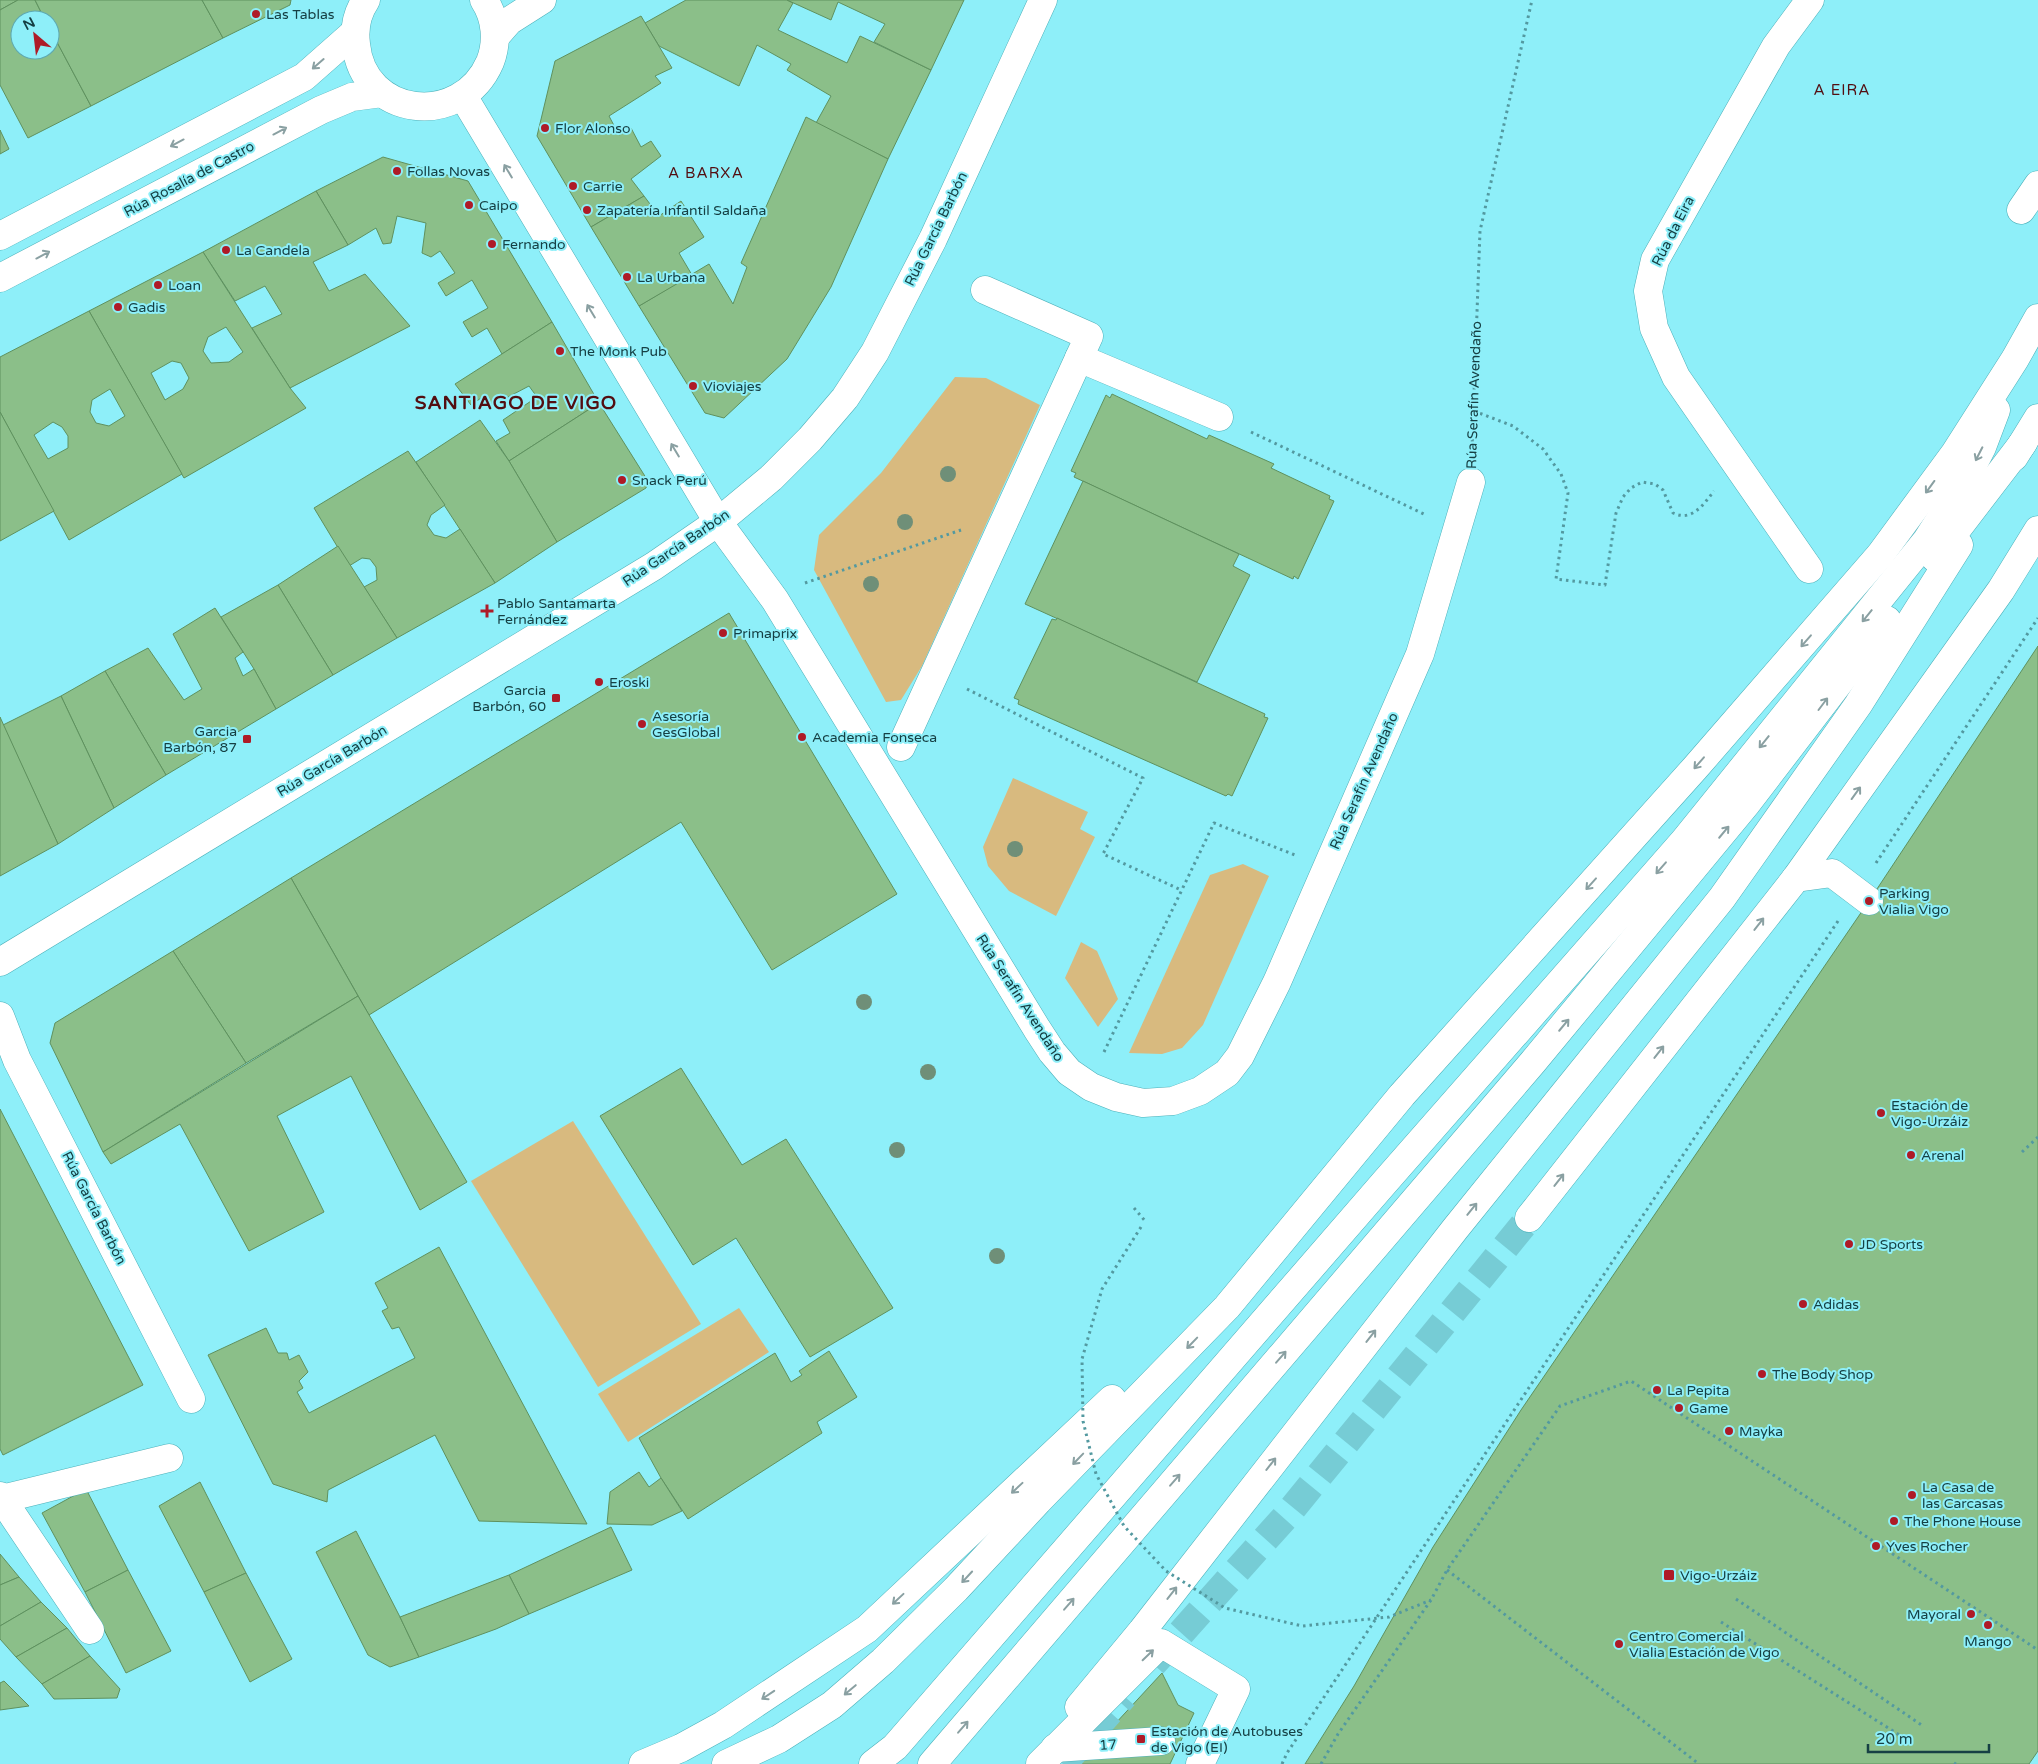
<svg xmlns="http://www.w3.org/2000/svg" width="2038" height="1764" viewBox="0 0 2038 1764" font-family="'Varela Round',sans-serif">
  <rect width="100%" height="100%" fill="#8eeff9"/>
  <g fill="#d8ba7f">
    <polygon points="955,377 986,378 1040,405 922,666 901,700 886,702 814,570 819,535 881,473"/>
    <polygon points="1013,778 1088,812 1080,829 1095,837 1056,916 1009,891 988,866 983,847"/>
    <polygon points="1243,864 1269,876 1203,1025 1182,1048 1162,1054 1129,1053 1210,875"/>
    <polygon points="1081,942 1097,951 1118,999 1098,1027 1065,978"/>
    <polygon points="573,1121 701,1324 598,1387 471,1181"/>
    <polygon points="739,1308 769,1352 628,1442 598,1394"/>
  </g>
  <g fill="#8bbf89" stroke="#5f915e" fill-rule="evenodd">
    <polygon points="0,0 18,0 0,10"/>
    <polygon points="18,0 35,0 45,20 20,20 20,50 50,50 50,29 91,106 28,138 0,85 0,10"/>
    <polygon points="35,0 202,0 223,38 91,106 50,29 50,20 45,20"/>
    <polygon points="202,0 291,0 290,5 223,38"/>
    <polygon points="686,0 787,0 793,3 778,30 847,63 860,36 931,70 888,159 816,123 831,96 787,70 791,64 757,45 739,86 659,46 645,23"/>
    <polygon points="787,0 964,0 931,70 874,42 885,24 838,2 831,20"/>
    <polygon points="641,16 672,68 655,76 661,83 609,116 619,135 631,128 641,147 651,141 661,156 631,179 644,196 591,227 537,136 555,61"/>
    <polygon points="806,117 888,159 831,287 787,359 724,418 705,413 639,306 709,264 733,304 747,267 741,263"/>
    <polygon points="0,130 9,149 0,154"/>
    <polygon points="383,157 468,181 552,322 502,354 487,328 472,337 463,322 488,308 472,280 446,296 438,283 455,273 440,251 431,257 422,253 426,223 397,216 391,243 383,244 376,228 348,245 316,191"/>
    <polygon points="316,191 348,245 313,262 329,291 365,274 410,326 290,388 252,328 282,314 265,286 235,301 203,252"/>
    <polygon points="644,196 659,216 681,201 704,237 679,253 692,275 639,306 591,227"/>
    <path d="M 203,252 L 290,388 L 306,408 L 184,478 L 89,311 ZM 226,327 L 243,352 L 229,362 L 211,363 L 203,351 L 208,337 ZM 172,361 L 181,363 L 189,378 L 183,389 L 165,400 L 151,373 Z"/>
    <path d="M 89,311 L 182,474 L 69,540 L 0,412 L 0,357 ZM 110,389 L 125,416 L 109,426 L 96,423 L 90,412 L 92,400 ZM 53,422 L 62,427 L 68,436 L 68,448 L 48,459 L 34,435 Z"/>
    <polygon points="552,322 599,403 509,461 496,441 510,433 503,420 537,397 529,386 491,406 484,396 471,405 455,384"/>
    <polygon points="1112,394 1207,439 1209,435 1274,464 1271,468 1330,496 1329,499 1334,501 1298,579 1294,576 1293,579 1074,477 1076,473 1071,471 1106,395 1110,398"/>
    <polygon points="599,403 648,481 646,488 557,542 509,461"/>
    <polygon points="0,412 54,511 0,541"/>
    <polygon points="480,420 509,461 557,542 495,583 416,462"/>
    <polygon points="408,451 445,505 431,515 427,525 434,535 446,538 460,529 495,583 397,638 364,587 377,580 376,567 370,559 362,558 349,566 314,508"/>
    <polygon points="1083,481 1239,554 1233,566 1250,575 1197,682 1025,604"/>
    <polygon points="338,546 397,638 333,675 278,585"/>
    <polygon points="278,585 333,675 276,709 254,669 221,617"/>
    <polygon points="215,608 243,652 235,658 243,676 254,669 276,709 166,775 105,671 148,648 184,700 202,689 173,634"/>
    <polygon points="729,613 897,894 772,970 681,822 369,1015 291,878"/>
    <polygon points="1057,618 1265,714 1264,717 1268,718 1232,796 1228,794 1226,796 1018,704 1019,700 1014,698 1052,619 1056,620"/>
    <polygon points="2038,646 2038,1751 2029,1764 1305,1764 1354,1686 1433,1547 1521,1410 1869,901"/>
    <polygon points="105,671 166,775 114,808 61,696"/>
    <polygon points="61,696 114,808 58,844 3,725"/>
    <polygon points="0,717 58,844 0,876"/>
    <polygon points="291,878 358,996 246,1063 173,951"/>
    <polygon points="173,951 246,1063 103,1152 50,1043 55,1023"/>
    <polygon points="358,996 467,1182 420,1210 351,1076 277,1116 324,1212 249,1251 180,1124 111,1164 103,1152"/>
    <polygon points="681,1068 742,1165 786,1139 893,1308 810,1357 736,1238 693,1265 600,1116"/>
    <polygon points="0,1109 143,1385 3,1455 0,1449"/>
    <polygon points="439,1247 587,1524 479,1521 435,1435 328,1490 327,1502 273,1484 208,1355 266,1328 278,1353 287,1353 289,1360 299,1355 308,1372 299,1381 303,1388 297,1392 309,1413 415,1358 399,1327 392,1329 382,1311 388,1308 375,1283"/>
    <polygon points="829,1351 857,1397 817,1422 822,1433 688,1519 661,1478 639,1438 775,1353 791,1382 802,1375 799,1371"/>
    <polygon points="639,1472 649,1487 661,1478 682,1511 652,1525 607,1524 610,1492"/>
    <polygon points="200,1482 246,1573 204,1592 159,1506"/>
    <polygon points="86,1489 128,1570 85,1592 42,1513"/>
    <polygon points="611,1527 632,1570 529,1614 509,1575"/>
    <polygon points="356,1531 400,1617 419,1657 390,1667 368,1655 316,1552"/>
    <polygon points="0,1554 19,1577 0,1585"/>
    <polygon points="128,1570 171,1651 126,1673 85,1592"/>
    <polygon points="246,1573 292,1659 250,1682 204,1592"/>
    <polygon points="509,1575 529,1614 496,1629 419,1657 400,1617"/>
    <polygon points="19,1577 41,1602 0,1626 0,1585"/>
    <polygon points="41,1602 67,1628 16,1657 0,1639 0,1626"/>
    <polygon points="67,1628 90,1656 42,1684 16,1657"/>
    <polygon points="90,1656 120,1689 117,1698 54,1699 42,1684"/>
    <polygon points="1162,1673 1178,1705 1194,1713 1170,1764 1078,1764"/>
    <polygon points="4,1681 29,1706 0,1710 0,1683"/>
  </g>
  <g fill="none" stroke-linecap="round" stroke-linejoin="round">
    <g stroke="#76ccd5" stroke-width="28" stroke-dasharray="28 14" stroke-linecap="butt">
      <polyline points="1153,1664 1287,1515 1529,1218"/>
      <polyline points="1063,1764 1124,1696"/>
    </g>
    <g stroke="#4cb0b9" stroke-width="29">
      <g id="minor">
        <path d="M 366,0 C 357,13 354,28 356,44 C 363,118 461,129 490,62 C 498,42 496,18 484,0"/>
        <polyline points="496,36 509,21 542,0"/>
        <polyline points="463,96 718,522 775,600 1037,1029 1052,1052 1069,1072 1091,1087 1116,1097 1143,1103 1173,1101 1200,1091 1227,1073 1240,1056 1277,982 1420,654 1471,482"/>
        <polyline points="2021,210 2038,185"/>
        <polyline points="0,236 304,77 355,32"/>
        <polyline points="0,278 321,110 352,97 382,93"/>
        <polyline points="985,290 1089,336 1079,358 1219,417"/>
        <polyline points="1809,569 1676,377 1654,328 1648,291 1655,260 1776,46 1810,0"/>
        <polyline points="901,747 1079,358"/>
        <polyline points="1796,878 1832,873 1869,901"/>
        <polyline points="0,1016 17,1060 191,1399"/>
        <polyline points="0,1496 90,1630"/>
        <polyline points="2,1499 169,1458"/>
        <polyline points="1055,1748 1161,1741"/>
        <polyline points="1040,1764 1161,1643 1236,1689 1200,1764"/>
      </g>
    </g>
    <g stroke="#4cb0b9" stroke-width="29">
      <polyline id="major" points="0,962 654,566 718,522 771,478 810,439 845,398 875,352 933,239 1043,0"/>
    </g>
    <g stroke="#4cb0b9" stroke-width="29">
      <g id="highway">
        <polyline points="2014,457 2038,418"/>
        <polyline points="1935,558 2023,443"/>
        <polyline points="1529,1218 1796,878 2001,590 2038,530"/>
        <polyline points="1079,1707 1142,1631 1455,1229 1722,898 1858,705 1959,545"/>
        <polyline points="643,1764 681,1748 723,1725 867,1629 1112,1399"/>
        <polyline points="726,1764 779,1739 832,1705 883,1661 956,1589 1038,1501 1227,1307 1402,1095 1695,768 1880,555 1955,453 2015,359 2038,318"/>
        <polyline points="873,1764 895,1747 1384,1183 1684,841 1927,540 1965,480 1982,447 1996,410"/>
        <polyline points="932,1764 1533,1062 1747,803 1887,620"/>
      </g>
    </g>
    <g stroke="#5399a0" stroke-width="3" stroke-dasharray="2.5 4" stroke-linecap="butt">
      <path d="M 1474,411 L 1513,426 L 1543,449 L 1561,474 L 1568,493 L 1556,579 L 1605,585 L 1616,513 L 1623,497 L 1631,488 L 1642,482 L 1655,484 L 1663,490 L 1673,513 C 1692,522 1703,505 1714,491"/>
      <polyline points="1251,432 1426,515"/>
      <polyline points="1472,448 1480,231 1532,0"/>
      <polyline points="805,583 961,530"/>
      <polyline points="967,689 1143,778 1103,854 1181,890"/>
      <polyline points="1876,863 2038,618"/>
      <polyline points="1104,1052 1214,823 1295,855"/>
      <polyline points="2022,1152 2038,1137"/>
      <polyline points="1134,1208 1146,1222"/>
      <polyline points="1447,1570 1699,1764"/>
      <polyline points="1736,1599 1923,1726"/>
      <polyline points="1721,1622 1912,1743"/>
      <polyline points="1954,1763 1956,1764"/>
      <polyline points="1282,1764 1287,1753 1838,921"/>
      <polyline points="1321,1764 1338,1734 1431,1600 1447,1570 1560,1406 1631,1381 2038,1650"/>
    </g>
    <use href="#minor" stroke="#fff" stroke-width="28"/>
    <use href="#major" stroke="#fff" stroke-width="28"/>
    <use href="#highway" stroke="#fff" stroke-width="28"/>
    <polyline stroke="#5399a0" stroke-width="3" stroke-dasharray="2.5 4" stroke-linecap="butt" points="1141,1227 1102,1289 1082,1359 1083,1421 1096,1474 1124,1526 1166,1571 1225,1608 1302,1626 1389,1617 1431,1600"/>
  </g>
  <g fill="#6f8f78">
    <circle cx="948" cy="474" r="8"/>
    <circle cx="905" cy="522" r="8"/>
    <circle cx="871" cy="584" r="8"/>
    <circle cx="1015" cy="849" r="8"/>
    <circle cx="864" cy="1002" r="8"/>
    <circle cx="928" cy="1072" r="8"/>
    <circle cx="897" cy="1150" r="8"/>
    <circle cx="997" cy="1256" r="8"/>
  </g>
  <defs><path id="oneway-shaft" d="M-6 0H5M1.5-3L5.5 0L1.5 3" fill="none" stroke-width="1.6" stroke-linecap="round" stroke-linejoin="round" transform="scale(1.25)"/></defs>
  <g stroke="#8aa0a2">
    <use href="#oneway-shaft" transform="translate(318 64) rotate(139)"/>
    <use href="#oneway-shaft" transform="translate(280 131) rotate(-28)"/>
    <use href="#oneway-shaft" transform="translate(177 143) rotate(152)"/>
    <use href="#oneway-shaft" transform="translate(508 171) rotate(-121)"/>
    <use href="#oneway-shaft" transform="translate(43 255) rotate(-28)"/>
    <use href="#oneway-shaft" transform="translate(591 311) rotate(-121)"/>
    <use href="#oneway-shaft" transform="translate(675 450) rotate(-121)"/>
    <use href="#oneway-shaft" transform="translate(1979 454) rotate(117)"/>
    <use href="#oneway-shaft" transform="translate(1930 487) rotate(126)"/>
    <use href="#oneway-shaft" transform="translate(1867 616) rotate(129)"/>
    <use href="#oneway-shaft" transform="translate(1806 641) rotate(131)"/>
    <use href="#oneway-shaft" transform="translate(1823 704) rotate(-53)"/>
    <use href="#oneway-shaft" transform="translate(1764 742) rotate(129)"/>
    <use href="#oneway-shaft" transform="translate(1699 763) rotate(131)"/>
    <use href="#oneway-shaft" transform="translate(1856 793) rotate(-54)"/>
    <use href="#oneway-shaft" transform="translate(1724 832) rotate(-50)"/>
    <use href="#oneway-shaft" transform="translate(1661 868) rotate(131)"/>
    <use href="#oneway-shaft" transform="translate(1591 884) rotate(132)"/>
    <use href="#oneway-shaft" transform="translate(1759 924) rotate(-52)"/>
    <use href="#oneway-shaft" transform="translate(1564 1025) rotate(-50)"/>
    <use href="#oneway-shaft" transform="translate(1659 1052) rotate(-52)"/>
    <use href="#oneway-shaft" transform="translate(1559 1180) rotate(-52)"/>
    <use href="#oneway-shaft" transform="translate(1472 1209) rotate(-51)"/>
    <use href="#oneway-shaft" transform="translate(1371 1336) rotate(-52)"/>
    <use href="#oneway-shaft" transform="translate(1192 1343) rotate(134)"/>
    <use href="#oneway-shaft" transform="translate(1281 1357) rotate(-49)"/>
    <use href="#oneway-shaft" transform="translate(1078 1459) rotate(134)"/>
    <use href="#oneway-shaft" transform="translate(1271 1464) rotate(-52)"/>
    <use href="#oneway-shaft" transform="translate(1175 1480) rotate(-49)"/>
    <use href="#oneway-shaft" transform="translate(1017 1488) rotate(137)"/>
    <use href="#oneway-shaft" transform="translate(967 1577) rotate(133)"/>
    <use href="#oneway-shaft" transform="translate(1172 1593) rotate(-52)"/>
    <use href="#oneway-shaft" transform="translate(898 1599) rotate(137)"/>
    <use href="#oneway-shaft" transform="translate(1069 1604) rotate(-49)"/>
    <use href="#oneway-shaft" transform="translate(1148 1655) rotate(-44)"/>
    <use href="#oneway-shaft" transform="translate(850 1690) rotate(140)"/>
    <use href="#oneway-shaft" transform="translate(768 1695) rotate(146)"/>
    <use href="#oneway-shaft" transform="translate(963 1727) rotate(-49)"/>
  </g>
  <g fill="#ae1b27" stroke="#8eeff9" stroke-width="2">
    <circle cx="256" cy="14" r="5"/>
    <circle cx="545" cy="128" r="5"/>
    <circle cx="397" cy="171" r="5"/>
    <circle cx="573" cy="186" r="5"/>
    <circle cx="469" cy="205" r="5"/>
    <circle cx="587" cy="210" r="5"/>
    <circle cx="492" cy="244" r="5"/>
    <circle cx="226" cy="250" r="5"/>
    <circle cx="627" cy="277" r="5"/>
    <circle cx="158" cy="285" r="5"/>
    <circle cx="118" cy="307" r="5"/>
    <circle cx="560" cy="351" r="5"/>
    <circle cx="693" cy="386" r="5"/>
    <circle cx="622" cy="480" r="5"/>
    <path d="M484.5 603.5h5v5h5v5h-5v5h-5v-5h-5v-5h5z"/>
    <circle cx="723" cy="633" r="5"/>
    <circle cx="599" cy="682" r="5"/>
    <rect x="551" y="693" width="10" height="10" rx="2.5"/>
    <circle cx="642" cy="724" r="5"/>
    <circle cx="802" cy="737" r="5"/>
    <rect x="242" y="734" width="10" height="10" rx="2.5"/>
    <circle cx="1869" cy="901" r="5"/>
    <circle cx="1881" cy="1113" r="5"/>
    <circle cx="1911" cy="1155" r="5"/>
    <circle cx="1849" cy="1244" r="5"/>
    <circle cx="1803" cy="1304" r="5"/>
    <circle cx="1762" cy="1374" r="5"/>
    <circle cx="1657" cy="1390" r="5"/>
    <circle cx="1679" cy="1408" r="5"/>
    <circle cx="1729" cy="1431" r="5"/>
    <circle cx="1912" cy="1495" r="5"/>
    <circle cx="1894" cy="1521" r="5"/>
    <circle cx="1876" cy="1546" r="5"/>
    <rect x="1663" y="1569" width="12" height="12" rx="2.5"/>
    <circle cx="1971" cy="1614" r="5"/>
    <circle cx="1988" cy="1625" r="5"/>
    <circle cx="1619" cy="1644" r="5"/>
    <rect x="1136" y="1734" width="10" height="10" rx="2.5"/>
  </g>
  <g text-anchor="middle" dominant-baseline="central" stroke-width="4" stroke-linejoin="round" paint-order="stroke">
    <g font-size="14" fill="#164044" stroke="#8eeff9" text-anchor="start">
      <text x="266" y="14">Las Tablas</text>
      <text x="555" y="128">Flor Alonso</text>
      <text x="407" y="171">Follas Novas</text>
      <text x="583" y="186">Carrie</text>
      <text x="479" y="205">Caipo</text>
      <text x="597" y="210">Zapatería Infantil Saldaña</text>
      <text x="502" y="244">Fernando</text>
      <text x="236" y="250">La Candela</text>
      <text x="637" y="277">La Urbana</text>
      <text x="168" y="285">Loan</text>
      <text x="128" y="307">Gadis</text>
      <text x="570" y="351">The Monk Pub</text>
      <text x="703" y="386">Vioviajes</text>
      <text x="632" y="480">Snack Perú</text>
      <text x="497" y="603">Pablo Santamarta<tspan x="497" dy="16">Fernández</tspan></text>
      <text x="733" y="633">Primaprix</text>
      <text x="609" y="682">Eroski</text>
      <text x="546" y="690" text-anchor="end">Garcia<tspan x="546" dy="16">Barbón, 60</tspan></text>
      <text x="652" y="716">Asesoría<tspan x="652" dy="16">GesGlobal</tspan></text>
      <text x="237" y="731" text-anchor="end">Garcia<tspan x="237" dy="16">Barbón, 87</tspan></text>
      <text x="812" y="737">Academia Fonseca</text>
      <text x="1879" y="893">Parking<tspan x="1879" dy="16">Vialia Vigo</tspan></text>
      <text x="1891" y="1105">Estación de<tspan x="1891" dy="16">Vigo-Urzáiz</tspan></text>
      <text x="1921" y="1155">Arenal</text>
      <text x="1859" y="1244">JD Sports</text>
      <text x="1813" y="1304">Adidas</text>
      <text x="1772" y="1374">The Body Shop</text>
      <text x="1667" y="1390">La Pepita</text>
      <text x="1689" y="1408">Game</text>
      <text x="1739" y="1431">Mayka</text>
      <text x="1922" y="1487">La Casa de<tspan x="1922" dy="16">las Carcasas</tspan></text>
      <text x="1904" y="1521">The Phone House</text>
      <text x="1886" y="1546">Yves Rocher</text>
      <text x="1680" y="1575">Vigo-Urzáiz</text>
      <text x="1961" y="1614" text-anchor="end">Mayoral</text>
      <text x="1629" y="1636">Centro Comercial<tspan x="1629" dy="16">Vialia Estación de Vigo</tspan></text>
      <text x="1988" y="1641" text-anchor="middle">Mango</text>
      <text x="1151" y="1731">Estación de Autobuses<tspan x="1151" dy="16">de Vigo (EI)</tspan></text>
    </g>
    <g font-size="14" fill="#164044" stroke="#8eeff9">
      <text transform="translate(189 179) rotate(-28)">Rúa Rosalía de Castro</text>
      <text transform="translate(936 229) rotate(-64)">Rúa García Barbón</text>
      <text transform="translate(1673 231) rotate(-63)">Rúa da Eira</text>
      <text transform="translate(1474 395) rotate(-88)">Rúa Serafín Avendaño</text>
      <text transform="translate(676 548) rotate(-34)">Rúa García Barbón</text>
      <text transform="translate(332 761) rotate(-31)">Rúa García Barbón</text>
      <text transform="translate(1364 781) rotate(-66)">Rúa Serafín Avendaño</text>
      <text transform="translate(1020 998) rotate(57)">Rúa Serafín Avendaño</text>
      <text transform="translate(94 1208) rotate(63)">Rúa García Barbón</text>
      <text transform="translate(1108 1745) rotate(-4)">17</text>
    </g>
    <g font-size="15" letter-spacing="1" fill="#530e11" stroke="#8eeff9">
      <text x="1842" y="90">A EIRA</text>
      <text x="706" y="173">A BARXA</text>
    </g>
    <g font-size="19" font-weight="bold" letter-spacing="1" fill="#530e11" stroke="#8eeff9">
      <text x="516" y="403">SANTIAGO DE VIGO</text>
    </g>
  </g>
  <g transform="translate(35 35) rotate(332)"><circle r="24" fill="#8eeff9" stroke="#5ea9b1"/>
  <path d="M0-4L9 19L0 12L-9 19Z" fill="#ae1b27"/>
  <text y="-8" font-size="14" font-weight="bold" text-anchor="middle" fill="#164044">N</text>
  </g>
  <path d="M1868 1744v8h121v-8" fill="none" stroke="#164044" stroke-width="2.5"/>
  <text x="1876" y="1744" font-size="15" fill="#164044" stroke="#8eeff9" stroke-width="4" paint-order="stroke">20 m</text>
</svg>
